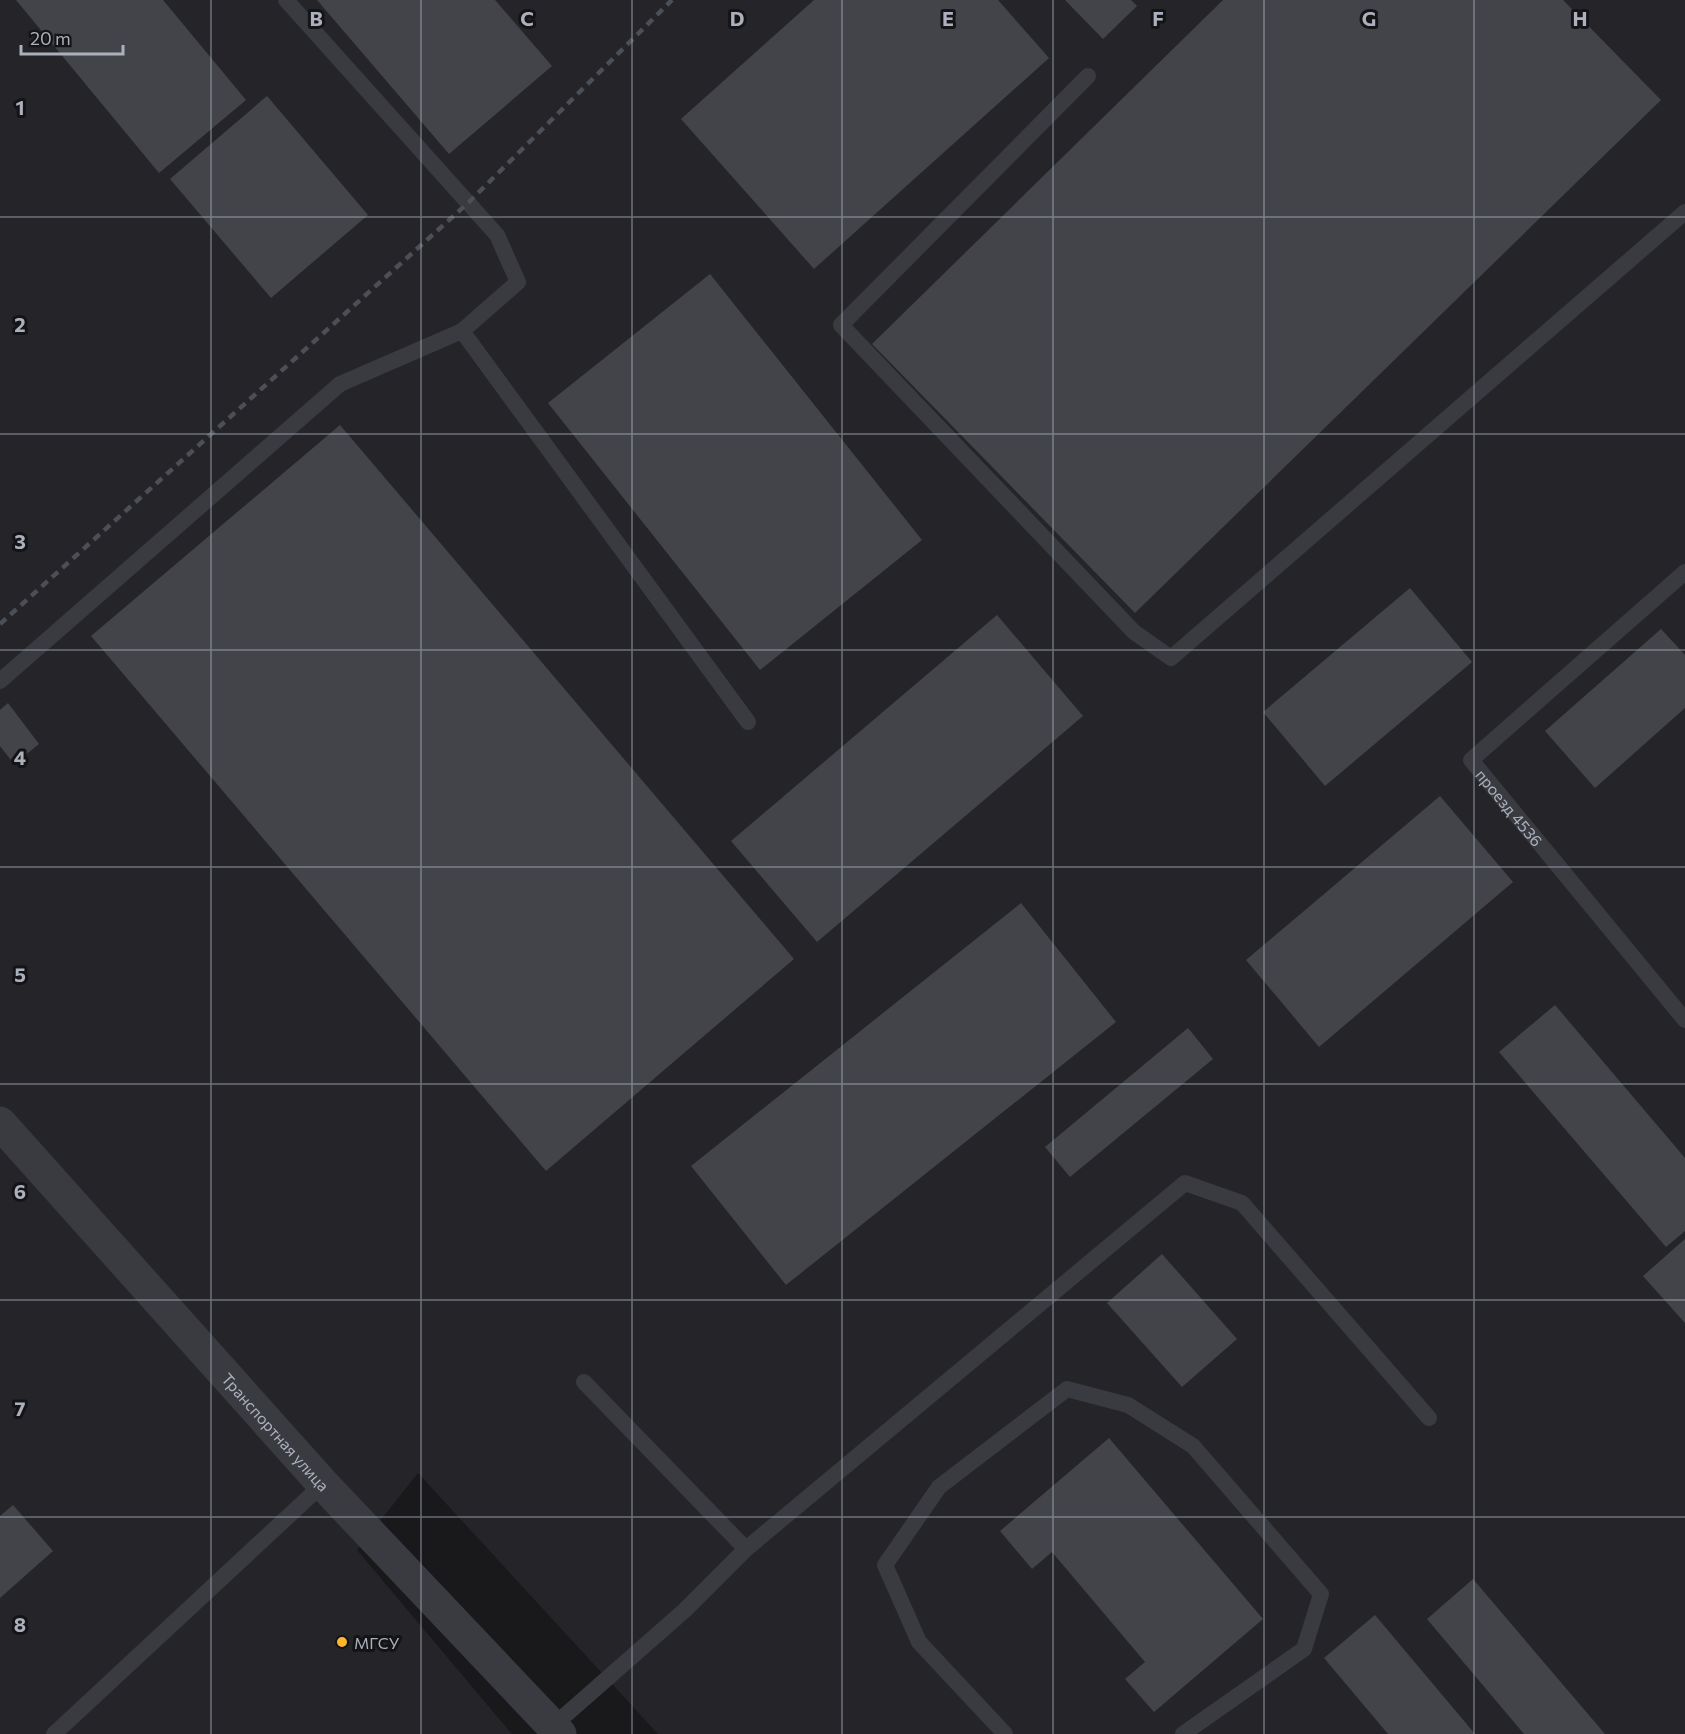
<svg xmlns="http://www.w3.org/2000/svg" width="1685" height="1734" viewBox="0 0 1685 1734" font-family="Commissioner,sans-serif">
  <rect width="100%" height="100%" fill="#19191c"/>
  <polygon fill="#252529" points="0,0 1685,0 1685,1734 658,1734 418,1473 357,1550 512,1734 0,1734"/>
  <g fill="#434449">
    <polygon points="16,0 163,0 246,100 159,173"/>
    <polygon points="317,0 495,0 552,66 449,154"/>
    <polygon points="814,0 998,0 1049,58 814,269 681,119"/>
    <polygon points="1065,0 1131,0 1137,6 1103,39"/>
    <polygon points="1223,0 1563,0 1661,100 1135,613 872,344"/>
    <polygon points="267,96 368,215 271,298 170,179"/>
    <polygon points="710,274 922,540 760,670 548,403"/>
    <polygon points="340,425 794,959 546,1171 91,636"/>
    <polygon points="1410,588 1472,662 1325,786 1263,712"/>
    <polygon points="997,615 1083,716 817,942 731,841"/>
    <polygon points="1661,629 1685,655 1685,708 1595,788 1545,731"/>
    <polygon points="8,703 39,744 14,764 0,746 0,710"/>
    <polygon points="1440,796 1513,882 1319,1047 1246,960"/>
    <polygon points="1021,903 1116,1022 786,1285 691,1166"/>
    <polygon points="1555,1005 1685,1158 1685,1231 1666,1247 1499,1052"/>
    <polygon points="1188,1028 1213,1059 1070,1177 1045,1147"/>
    <polygon points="1685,1239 1685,1323 1643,1276"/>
    <polygon points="1162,1254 1237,1339 1182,1387 1107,1303"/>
    <polygon points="1109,1438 1263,1619 1154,1712 1125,1679 1145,1662 1052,1552 1032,1569 1000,1531"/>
    <polygon points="13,1505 53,1551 0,1598 0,1516"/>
    <polygon points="1473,1579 1605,1734 1524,1734 1427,1619"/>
    <polygon points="1375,1615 1475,1734 1388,1734 1324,1658"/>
  </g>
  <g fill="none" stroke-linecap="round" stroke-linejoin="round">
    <g stroke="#3a3b41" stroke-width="16">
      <polyline points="286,0 497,235 518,282 462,331"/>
      <polyline points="1088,76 841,325 1134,632 1171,658 1685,212"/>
      <path id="s1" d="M 1685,572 L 1471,760 L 1685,1020"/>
      <polyline points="0,681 340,384 462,331 748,722"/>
      <polyline points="746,1549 1185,1183 1242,1203 1429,1418"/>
      <polyline points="553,1726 685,1610 746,1549 584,1382"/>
      <polyline points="54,1734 323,1484"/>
      <polyline points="1005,1734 919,1642 885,1565 939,1487 1067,1389 1128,1405 1193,1446 1321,1594 1304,1649 1183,1734"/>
    </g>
    <path stroke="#3a3b41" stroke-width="33" id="s2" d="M 0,1123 L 323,1484 L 560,1734"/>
    <polyline stroke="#4d4f56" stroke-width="4.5" stroke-dasharray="8 6" stroke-linecap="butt" points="0,624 468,203 672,0"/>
  </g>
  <path fill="none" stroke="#abb0bc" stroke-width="1.5" stroke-opacity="0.55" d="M 211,0 L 211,1734M 421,0 L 421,1734M 632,0 L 632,1734M 842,0 L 842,1734M 1053,0 L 1053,1734M 1264,0 L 1264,1734M 1474,0 L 1474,1734M 0,217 L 1685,217M 0,434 L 1685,434M 0,650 L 1685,650M 0,867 L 1685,867M 0,1084 L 1685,1084M 0,1300 L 1685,1300M 0,1517 L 1685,1517"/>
  <circle fill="#ffb52e" stroke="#141417" stroke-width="2" cx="342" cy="1642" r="6"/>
  <g text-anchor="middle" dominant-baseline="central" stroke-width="6" stroke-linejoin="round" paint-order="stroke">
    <g font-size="16" fill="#abb0bc" stroke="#141417">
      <text stroke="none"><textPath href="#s1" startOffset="346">проезд 4536</textPath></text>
      <text stroke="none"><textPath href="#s2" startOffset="414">Транспортная улица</textPath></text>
    </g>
    <g font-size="16" fill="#abb0bc" stroke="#141417" text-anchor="start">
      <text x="354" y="1642">МГСУ</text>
    </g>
  </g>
  <g font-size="20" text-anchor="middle" font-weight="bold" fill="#abb0bc" stroke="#141417" stroke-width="6" stroke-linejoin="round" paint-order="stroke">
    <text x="316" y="26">B</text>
    <text x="527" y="26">C</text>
    <text x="737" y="26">D</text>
    <text x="948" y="26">E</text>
    <text x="1158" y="26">F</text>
    <text x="1369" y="26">G</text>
    <text x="1580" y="26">H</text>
    <text x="20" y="115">1</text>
    <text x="20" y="332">2</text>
    <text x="20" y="549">3</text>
    <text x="20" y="765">4</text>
    <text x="20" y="982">5</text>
    <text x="20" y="1199">6</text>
    <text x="20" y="1416">7</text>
    <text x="20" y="1632">8</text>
  </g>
  <path d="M21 45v9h102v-9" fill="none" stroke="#abb0bc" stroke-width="3"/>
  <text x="30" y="45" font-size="18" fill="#abb0bc" stroke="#141417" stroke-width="4.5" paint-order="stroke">20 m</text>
</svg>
